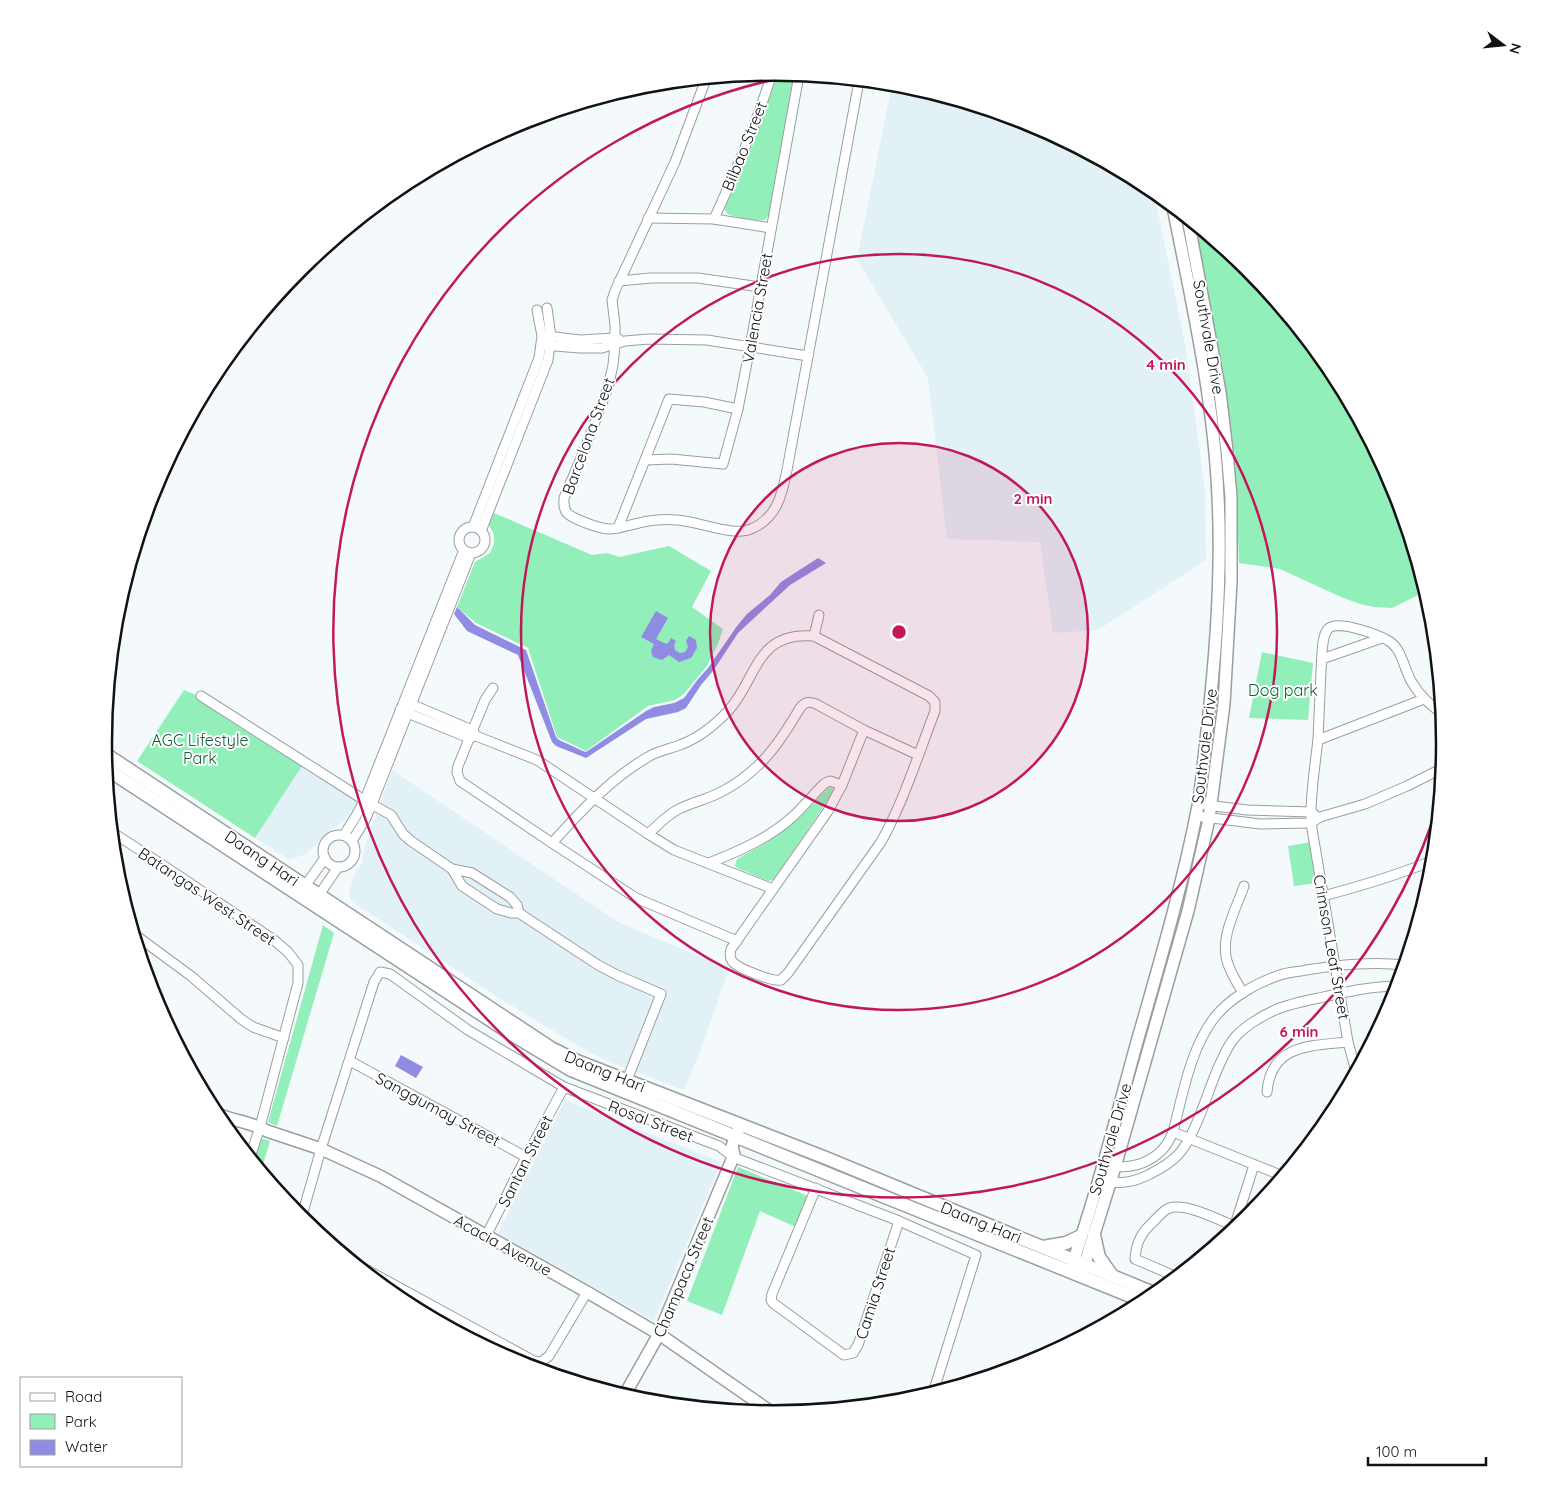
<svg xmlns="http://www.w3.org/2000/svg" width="1548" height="1487" viewBox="0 0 1548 1487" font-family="Quicksand,sans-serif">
  <rect width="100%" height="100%" fill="#f4fafc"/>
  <g fill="#e2f1f6">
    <polygon points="892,84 905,85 1031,124 1147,186 1154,192 1187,355 1205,491 1206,560 1098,630 1053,633 1040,542 947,539 928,378 857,259"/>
    <polygon points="302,766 348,792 358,802 345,821 332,829 323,836 308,853 290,860 255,838"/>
    <polygon points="392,770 618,922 729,969 702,1046 684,1090 612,1063 587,1051 499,998 351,901 349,893 353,877 362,863 364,849"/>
    <polygon points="565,1100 721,1162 654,1321 498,1233"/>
  </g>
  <g fill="#92efb9">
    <path d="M 778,73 L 794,74 L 769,214 C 767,217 767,218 764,220 C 759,222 733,217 728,214 C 725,211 725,211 725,207 L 739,177 L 755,139 Z"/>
    <polygon points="1194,224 1249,269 1332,371 1394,487 1426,591 1392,608 1374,607 1360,604 1341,597 1280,569 1239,563 1235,455 1218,351"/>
    <polygon points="494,513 592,555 607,553 619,557 669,546 711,571 692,607 723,629 718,644 707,666 684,694 675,700 648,706 586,751 557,737 528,648 476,623 457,607 475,562 490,553 494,544 494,534 489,525"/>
    <polygon points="1262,652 1313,663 1308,720 1249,718"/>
    <polygon points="184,690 208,700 302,766 255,838 137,761"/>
    <polygon points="829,787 833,788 833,793 773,880 768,881 737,868 735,865 737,859 766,843 788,827 807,810"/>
    <polygon points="1311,842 1317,883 1294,886 1288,846"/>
    <polygon points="323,925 334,933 277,1126 268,1122"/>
    <polygon points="260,1138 270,1141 261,1171 253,1161"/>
    <polygon points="738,1167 808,1196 796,1227 760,1211 722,1315 687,1301"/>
  </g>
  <g fill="#908ce4">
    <polygon points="818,558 826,563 790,585 738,633 713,671 701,685 686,708 678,712 646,719 586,758 556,746 552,742 518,655 467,631 454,614 457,607 475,625 526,650 556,737 559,740 583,751 586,752 646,711 654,707 674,703 684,698 698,679 708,668 737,626 747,614 770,595 781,582"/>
    <polygon points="656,611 668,618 656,639 666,644 669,642 671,638 676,641 674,645 675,650 680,653 685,652 688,647 686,641 689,636 696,640 697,648 691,658 679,662 669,655 662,660 653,657 651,651 654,644 641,637"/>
    <polygon points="401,1055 423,1067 416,1078 395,1066"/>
  </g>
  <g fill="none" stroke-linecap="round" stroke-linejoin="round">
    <g stroke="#999fa1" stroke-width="11">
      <g id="street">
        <path d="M 706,79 L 675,162 L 615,291 L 612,300 L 615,325 L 615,345 L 613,365 L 608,387 L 584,451 L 564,498 C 564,504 563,508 567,513 C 573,519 600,529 609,529 C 619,529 629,525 639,523 C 651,520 664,519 677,520 C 698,521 733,537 751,529 C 777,518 782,495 787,470 L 859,81"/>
        <polyline points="648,218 714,219 771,228"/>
        <path d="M 714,219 C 736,171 757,123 772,73"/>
        <polyline points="619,281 651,278 698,278 760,287"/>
        <polyline points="547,336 580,340 615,338 619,339"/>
        <polyline points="542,345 580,348 602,348 625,341 649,339 707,340 808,356"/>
        <polyline points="646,460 671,459 723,464 738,409 750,347 799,75"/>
        <polyline points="473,527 539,358 542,336 537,310"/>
        <circle cx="472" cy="540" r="13"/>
        <polyline points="618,528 669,399 704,402 738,409"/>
        <polyline points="481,531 548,360 551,337 547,308"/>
        <polyline points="814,636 819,615"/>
        <polyline points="1322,659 1382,638"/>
        <polyline points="493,688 485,700 458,766 457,772 460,781 552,843 636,898 737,941"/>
        <polyline points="201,696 364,800 391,815 403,834 411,841 452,869 472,873 510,897 517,905 519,913"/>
        <polyline points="406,702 472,730 475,734"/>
        <polyline points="400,710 469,738 476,736 537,760 648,834 674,850 773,889"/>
        <polyline points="1318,740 1424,699"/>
        <polyline points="1206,805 1247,810 1311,812 1315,815"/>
        <polyline points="1196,816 1260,824 1311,823 1320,817 1365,804 1407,786 1443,768"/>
        <polyline points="112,832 178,875 274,940 288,952 298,965 298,983 260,1127 250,1157"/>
        <path d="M 648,834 C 657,826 666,816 677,810 C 692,802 709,799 723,791 C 760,771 779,744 800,708 C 805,702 808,701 816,704 L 864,730 L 918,755"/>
        <circle cx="339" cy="851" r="16"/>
        <polyline points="344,835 356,816 366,797 464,550"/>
        <polyline points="352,841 365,820 372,804 471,553"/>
        <path d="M 552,843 C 581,811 610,779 648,757 C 657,751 670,749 680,745 C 699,738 715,725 729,710 C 758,677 756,631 814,636 L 929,696 L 935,702 L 935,711 C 918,755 904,801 881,842 L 788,973 L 781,980 C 772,982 737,968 732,961 C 730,958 730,953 731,949 L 828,811 L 842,785 L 864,730"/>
        <path d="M 709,863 C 737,852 767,839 790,819 C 803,808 813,794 825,783 L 830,781 L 842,785"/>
        <polyline points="452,869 462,886 497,909 511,913 519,913 598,965 617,975 661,994 627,1080"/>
        <polyline points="302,890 325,858"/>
        <path d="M 1323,896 C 1361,886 1398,875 1434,860"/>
        <polyline points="317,898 338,867"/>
        <polyline points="134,934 191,976 241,1019 253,1027 284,1038"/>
        <path d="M 1243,993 C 1237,983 1230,972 1227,961 C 1220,937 1236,909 1244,886"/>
        <polyline points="350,1061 526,1157"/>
        <path d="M 1356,1071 L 1348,1042 L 1311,823 C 1310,795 1315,767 1318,739 C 1319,717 1320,694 1321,671 C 1322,661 1321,636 1328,629 C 1337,619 1379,635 1389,641 C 1403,650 1404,671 1413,684 C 1420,696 1431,705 1442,714"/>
        <path d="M 1267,1092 C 1271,1044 1310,1046 1348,1042"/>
        <polyline points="1173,1132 1283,1176"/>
        <path d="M 1110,1165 C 1127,1170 1147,1164 1160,1152 C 1166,1147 1170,1139 1173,1132 C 1183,1094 1190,1050 1214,1018 C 1230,998 1256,983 1280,975 C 1288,972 1298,972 1306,970 C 1339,965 1372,961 1405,965"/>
        <path d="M 1099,1179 C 1118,1185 1133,1183 1150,1174 C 1160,1169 1170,1163 1178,1155 C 1196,1135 1207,1093 1218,1068 C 1223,1057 1228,1044 1237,1035 C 1247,1025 1262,1016 1275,1010 C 1289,1004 1304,1001 1319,998 C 1345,992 1372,986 1398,986"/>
        <polyline points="816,1188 772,1294 771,1300 773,1303 844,1355 853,1353 858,1345 899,1221"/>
        <polyline points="301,1219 321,1149 374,982 380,972 390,974 468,1030 564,1087 719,1146 733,1157 899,1221 976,1255 933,1393"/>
        <polyline points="1233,1231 1254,1165"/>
        <polyline points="486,1236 526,1157 564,1087"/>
        <polyline points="356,1264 534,1361 541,1362 549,1356 587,1292"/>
        <path d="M 1177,1277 L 1135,1259 C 1136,1243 1141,1233 1153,1222 C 1157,1218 1162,1212 1167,1209 C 1183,1201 1219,1220 1234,1226"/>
        <polyline points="1050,1353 1054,1349 1062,1347"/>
      </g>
    </g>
    <g stroke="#999fa1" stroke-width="14">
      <g id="secondary">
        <path d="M 214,1112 C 230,1121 250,1121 267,1131 L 321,1149 L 380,1176 L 587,1292 L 659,1334 L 774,1414"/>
        <path d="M 1071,1268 C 1096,1196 1115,1122 1135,1049 C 1158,968 1182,888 1198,806 C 1202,782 1204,756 1207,731 C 1216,654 1222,574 1218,497 C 1214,399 1192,303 1173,207"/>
        <polyline points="1082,1273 1115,1167 1188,911 1209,819 1224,704 1231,582 1231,497 1227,451 1220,392 1188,219"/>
        <polyline points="624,1396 659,1334 734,1155 732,1146 739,1129"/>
      </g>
    </g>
    <g stroke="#999fa1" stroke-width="15">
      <g id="primary">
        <polyline points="104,753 551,1048 577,1061 826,1158 1156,1294"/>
        <polyline points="105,768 513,1035 571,1070 1145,1302"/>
        <polyline points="1094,1235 1099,1257 1111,1274"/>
        <polyline points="1043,1247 1066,1243 1081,1236"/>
      </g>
    </g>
    <use href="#street" stroke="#fff" stroke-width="9"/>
    <use href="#secondary" stroke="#fff" stroke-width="11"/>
    <use href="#primary" stroke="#fff" stroke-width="12"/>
  </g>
  <circle cx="899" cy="632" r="189" fill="#c2185b" fill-opacity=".12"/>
  <g fill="none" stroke="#c2185b" stroke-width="2.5">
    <circle cx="899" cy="632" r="189"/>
    <circle cx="899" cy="632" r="378"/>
    <path d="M1439 802A566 566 0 1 1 796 75"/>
  </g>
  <g text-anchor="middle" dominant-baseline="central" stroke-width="4" stroke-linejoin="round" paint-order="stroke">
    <g font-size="16" fill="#101213" stroke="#fff">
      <text transform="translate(744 146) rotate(-68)">Bilbao Street</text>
      <text transform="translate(757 308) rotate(-80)">Valencia Street</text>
      <text transform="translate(1209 337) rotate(80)">Southvale Drive</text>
      <text transform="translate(588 436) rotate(-70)">Barcelona Street</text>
      <text transform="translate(1204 746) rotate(-83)">Southvale Drive</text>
      <text transform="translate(262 858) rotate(34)">Daang Hari</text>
      <text transform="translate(207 896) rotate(34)">Batangas West Street</text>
      <text transform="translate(1332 947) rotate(80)">Crimson Leaf Street</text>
      <text transform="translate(605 1071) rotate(22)">Daang Hari</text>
      <text transform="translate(438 1109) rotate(28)">Sanggumay Street</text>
      <text transform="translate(651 1121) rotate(21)">Rosal Street</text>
      <text transform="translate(1110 1139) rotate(-74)">Southvale Drive</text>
      <text transform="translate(525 1161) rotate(-63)">Santan Street</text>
      <text transform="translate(981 1222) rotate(22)">Daang Hari</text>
      <text transform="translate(503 1245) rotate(29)">Acacia Avenue</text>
      <text transform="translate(683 1277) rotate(-67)">Champaca Street</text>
      <text transform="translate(875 1293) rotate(-72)">Camia Street</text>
    </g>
    <g font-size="16" fill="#115f3a" stroke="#fff">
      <text x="1283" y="690">Dog park</text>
      <text x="200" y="740">AGC Lifestyle<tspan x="200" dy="18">Park</tspan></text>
    </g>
  </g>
  <path d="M0 0H1548V1487H0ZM112 743a662 662 0 1 1 1324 0a662 662 0 1 1-1324 0Z" fill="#fff" fill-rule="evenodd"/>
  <path fill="none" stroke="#101213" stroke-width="2.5" d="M112 743a662 662 0 1 1 1324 0a662 662 0 1 1-1324 0Z"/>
  <circle cx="899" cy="632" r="8" fill="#c2185b" stroke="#fff" stroke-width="2.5"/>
  <g font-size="15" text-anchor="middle" font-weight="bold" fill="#c2185b" stroke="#fff" stroke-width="4" stroke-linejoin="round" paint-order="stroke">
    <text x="1166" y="370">4 min</text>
    <text x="1033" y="504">2 min</text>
    <text x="1299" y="1037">6 min</text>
  </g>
  <rect x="20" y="1377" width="162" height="90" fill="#ffffff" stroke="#9fa0a1"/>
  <rect x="30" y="1393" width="25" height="8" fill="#ffffff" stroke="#9fa0a1"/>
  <text x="65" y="1402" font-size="15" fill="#101213">Road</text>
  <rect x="30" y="1414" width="25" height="15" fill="#92efb9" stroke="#9fa0a1"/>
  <text x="65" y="1427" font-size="15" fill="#101213">Park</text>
  <rect x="30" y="1440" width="25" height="15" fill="#908ce4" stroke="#9fa0a1"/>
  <text x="65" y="1452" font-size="15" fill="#101213">Water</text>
  <g transform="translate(1503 45) rotate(106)" stroke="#ffffff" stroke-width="4" paint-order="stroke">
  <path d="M0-4L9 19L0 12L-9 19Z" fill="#101213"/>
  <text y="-8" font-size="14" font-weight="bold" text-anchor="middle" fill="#101213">N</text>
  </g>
  <path d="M1368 1457v8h118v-8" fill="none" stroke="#101213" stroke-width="2.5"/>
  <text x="1376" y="1457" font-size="15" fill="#101213" stroke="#ffffff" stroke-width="4" paint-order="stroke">100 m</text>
</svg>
